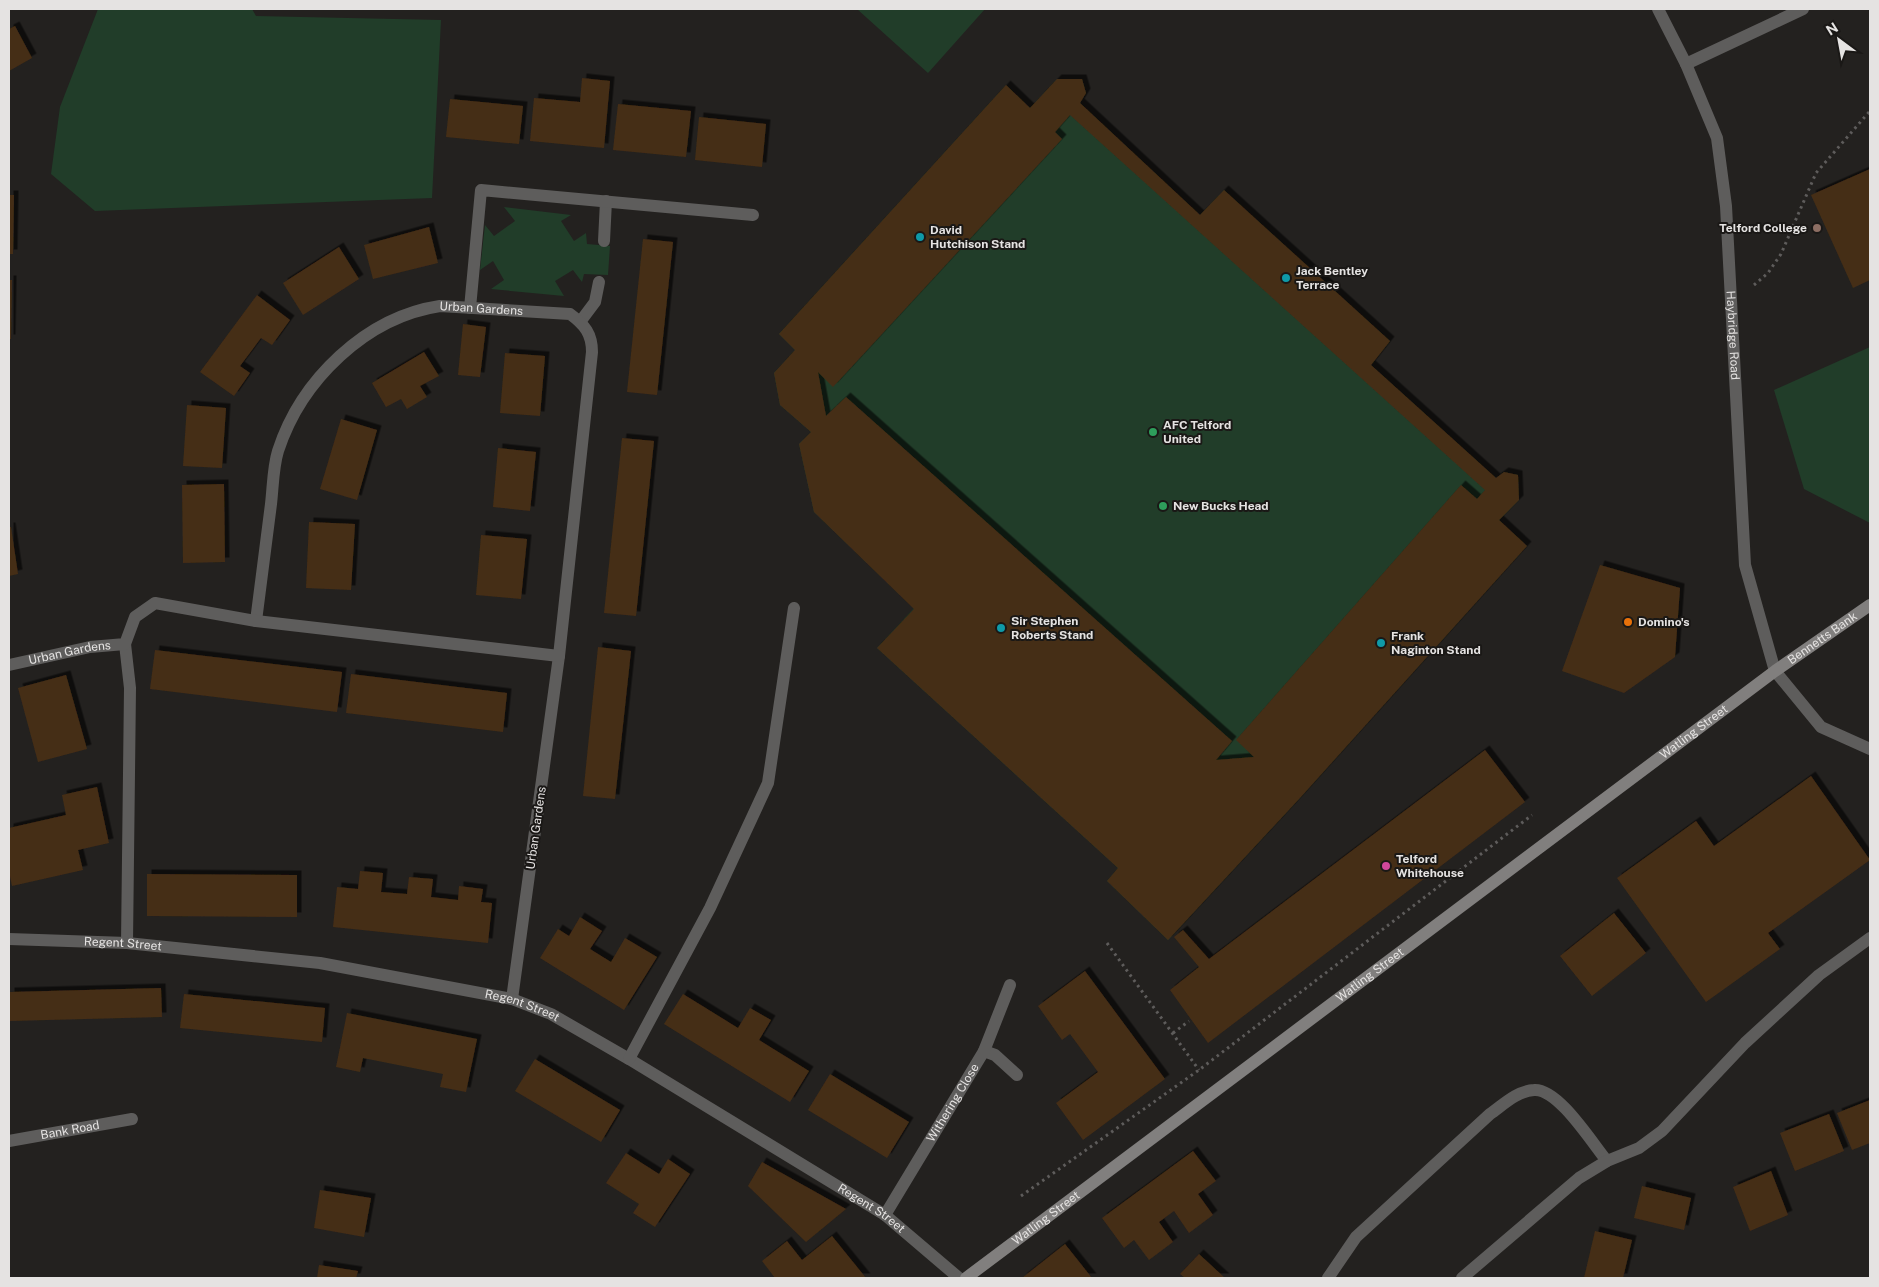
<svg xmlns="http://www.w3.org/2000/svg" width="1879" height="1287" viewBox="0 0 1879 1287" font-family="'Public Sans',sans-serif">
  <defs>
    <filter id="shadow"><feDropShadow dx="4.5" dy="-4.5" stdDeviation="0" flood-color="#0009"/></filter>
  </defs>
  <rect width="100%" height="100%" fill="#23211f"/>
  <g fill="#213d29">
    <polygon points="98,9 252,9 256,16 441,20 432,198 95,211 51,174 60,107"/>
    <polygon points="857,9 985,9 928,73"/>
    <polygon points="1057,79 1082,79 1086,93 1080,103 1200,215 1224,190 1390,341 1371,365 1496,478 1504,472 1518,475 1519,500 1499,520 1527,546 1299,799 1168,940 1107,881 1118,868 877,648 914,608 814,512 799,444 811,432 780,405 774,373 795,350 779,334 1006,85 1030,108"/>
    <polygon points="504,207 571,215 561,221 574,241 586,233 587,244 610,246 608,275 584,274 582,282 573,270 555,281 564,296 491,289 504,280 493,261 480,270 485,225 494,236 515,221"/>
    <polygon points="1870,347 1870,523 1804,489 1774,390"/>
  </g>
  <g fill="#452d15" fill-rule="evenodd" filter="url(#shadow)">
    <polygon points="15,26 32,58 9,71 9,29"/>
    <polygon points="582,78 610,81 604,148 530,141 534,98 580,102"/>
    <path d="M 1057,79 L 1082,79 L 1086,93 L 1080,103 L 1200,215 L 1224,190 L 1390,341 L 1371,365 L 1496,478 L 1504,472 L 1518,475 L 1519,500 L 1499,520 L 1527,546 L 1299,799 L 1168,940 L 1107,881 L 1118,868 L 877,648 L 914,609 L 814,512 L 799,444 L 811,432 L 780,405 L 774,373 L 795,350 L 779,334 L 1006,85 L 1030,108 ZM 1070,115 L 1485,490 L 1477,499 L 1461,485 L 1236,740 L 1254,757 L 1216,760 L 1232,741 L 846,397 L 826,416 L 818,372 L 833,387 L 1062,139 L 1055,132 Z"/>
    <polygon points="450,99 523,106 519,144 446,137"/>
    <polygon points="618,104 691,111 686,157 613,150"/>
    <polygon points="699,117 766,124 762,167 695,160"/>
    <polygon points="1870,169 1870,280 1853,288 1811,195"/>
    <polygon points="9,195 14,195 13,254 9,254"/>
    <polygon points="429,227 438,263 373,279 364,245"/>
    <polygon points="643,239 673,242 657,395 627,392"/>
    <polygon points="339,247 359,279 303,315 283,283"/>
    <polygon points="9,280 12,280 11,339 9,339"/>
    <polygon points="257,295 290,320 272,345 261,338 240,366 250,373 234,396 200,372"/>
    <polygon points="463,324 486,327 480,377 458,375"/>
    <polygon points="424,352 439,376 420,386 427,397 407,409 401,399 386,407 372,383"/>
    <polygon points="505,353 545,356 540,416 500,413"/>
    <polygon points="187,405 226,408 222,468 183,466"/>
    <polygon points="341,419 377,430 357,500 320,489"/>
    <polygon points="622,438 654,441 636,616 604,613"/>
    <polygon points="498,448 536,452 530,511 493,507"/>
    <polygon points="224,484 225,562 183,563 182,485"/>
    <polygon points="309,522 355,524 351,590 306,588"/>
    <polygon points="9,527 11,527 18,574 9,576"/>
    <polygon points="481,535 527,539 521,599 476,595"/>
    <polygon points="1600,565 1680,588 1675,657 1624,693 1562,671"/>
    <polygon points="598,647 631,651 615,799 583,796"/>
    <polygon points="155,650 342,672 337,712 150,689"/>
    <polygon points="351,674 507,693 503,732 346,713"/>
    <polygon points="66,675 87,749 38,762 18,688"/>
    <polygon points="1485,750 1525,802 1208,1043 1170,990 1199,967 1174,937 1183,930 1209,959"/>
    <polygon points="1811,776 1870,860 1768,933 1780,949 1706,1002 1617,878 1696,821 1714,846"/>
    <polygon points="97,787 109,843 78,850 83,870 12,886 9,872 9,828 66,815 62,795"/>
    <polygon points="360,871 383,873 381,892 407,894 409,877 433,879 431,897 458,900 459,886 483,889 481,902 492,903 488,943 333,927 337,887 358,889"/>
    <polygon points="147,874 297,875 297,917 147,916"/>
    <polygon points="1614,913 1646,953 1592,996 1560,956"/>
    <polygon points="580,917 602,931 590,949 611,962 625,938 657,957 624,1010 540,958 558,929 569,936"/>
    <polygon points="1085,971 1165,1079 1083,1140 1056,1103 1098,1072 1070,1034 1062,1040 1038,1006"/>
    <polygon points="161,988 162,1017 10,1021 10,992"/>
    <polygon points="184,994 325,1008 322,1042 180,1028"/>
    <polygon points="683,994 738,1028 750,1008 771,1020 759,1040 809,1071 790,1102 664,1024"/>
    <polygon points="347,1013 477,1039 466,1092 440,1087 443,1074 363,1058 360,1072 336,1067"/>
    <polygon points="535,1059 620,1110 601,1142 515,1091"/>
    <polygon points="830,1074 909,1122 887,1158 808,1110"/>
    <polygon points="1870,1100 1870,1143 1852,1150 1837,1113"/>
    <polygon points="1829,1114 1844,1151 1795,1171 1780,1133"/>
    <polygon points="1193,1151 1216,1181 1198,1194 1213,1215 1189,1233 1174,1211 1159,1222 1173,1242 1149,1260 1134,1240 1124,1248 1102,1218"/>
    <polygon points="626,1153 659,1174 668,1159 690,1174 655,1227 633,1213 639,1204 606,1183"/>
    <polygon points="762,1162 846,1209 806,1242 748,1186"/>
    <polygon points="1771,1171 1788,1215 1750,1231 1733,1187"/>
    <polygon points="1642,1186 1691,1198 1684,1230 1634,1218"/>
    <polygon points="320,1190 371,1198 364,1237 314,1228"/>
    <polygon points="1595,1231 1632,1240 1623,1278 1584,1278"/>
    <polygon points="832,1236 866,1278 775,1278 762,1261 787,1241 802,1260"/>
    <polygon points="1065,1244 1092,1278 1022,1278"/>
    <polygon points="1199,1254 1225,1278 1185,1278 1180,1274"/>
    <polygon points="319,1265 358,1271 356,1278 317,1278"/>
  </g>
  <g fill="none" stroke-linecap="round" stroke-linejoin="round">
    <g stroke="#5e5c5b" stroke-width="3" stroke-dasharray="2.5 4" stroke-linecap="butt">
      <polyline points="1754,285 1768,273 1781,254 1816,173 1870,111"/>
      <polyline points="1107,943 1199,1070"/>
      <polyline points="1173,1033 1189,1021"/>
      <polyline points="1021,1196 1199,1070 1532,815"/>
    </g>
    <g stroke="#5e5d5c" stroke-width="12">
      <polyline points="1686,64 1803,9"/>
      <polyline points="604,241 606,201"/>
      <polyline points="580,322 595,302 599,282"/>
      <polyline points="984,1051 995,1055 1017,1075"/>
      <path id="s1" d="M 885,1215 L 984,1051 L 1010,985"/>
      <path d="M 1328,1278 L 1356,1237 L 1490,1114 C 1503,1105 1517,1091 1534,1090 C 1558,1088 1592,1143 1607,1161"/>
      <polyline points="1462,1278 1579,1178 1607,1161 1639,1148 1662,1131 1745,1043 1819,975 1870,938"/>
    </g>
    <g stroke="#5e5d5c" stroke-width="12">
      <path id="s2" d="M 1658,9 L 1686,64 L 1717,138 L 1726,206 L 1745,565 L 1775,671 L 1821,727 L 1870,749"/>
      <polyline points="470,308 481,190 753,215"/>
      <path id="s3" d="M 256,621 C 261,582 266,543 271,504 C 273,487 273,467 278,451 C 301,380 366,317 440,306 L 570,314 C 585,325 592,334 592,352 L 559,656 L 512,999"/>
      <polyline points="125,644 130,688 127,943"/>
      <path id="s4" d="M 9,665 L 90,647 L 125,644 L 135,617 L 155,603 L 256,621 L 559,656"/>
      <path id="s5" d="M 9,939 L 127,943 L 320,963 L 512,999 L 551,1014 L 629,1059 L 885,1215 L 959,1278"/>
      <polyline points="629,1059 710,908 768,783 794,608"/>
      <path id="s6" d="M 9,1141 L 132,1119"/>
    </g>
    <path stroke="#817f7e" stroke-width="12" id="s7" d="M 966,1278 L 1775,671 L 1870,605"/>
  </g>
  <circle fill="#8d6e63" stroke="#1a1816" stroke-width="2" cx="1817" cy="228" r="5"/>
  <g fill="#0f9aa8" stroke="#1a1816" stroke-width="2">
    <circle cx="920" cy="237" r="5"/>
    <circle cx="1286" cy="278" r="5"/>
    <circle cx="1001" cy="628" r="5"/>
    <circle cx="1381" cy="643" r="5"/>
  </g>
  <g fill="#2e9e5b" stroke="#1a1816" stroke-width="2">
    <circle cx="1153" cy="432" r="5"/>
    <circle cx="1163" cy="506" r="5"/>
  </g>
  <circle fill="#e8710a" stroke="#1a1816" stroke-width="2" cx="1628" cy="622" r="5"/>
  <circle fill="#d1479c" stroke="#1a1816" stroke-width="2" cx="1386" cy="866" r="5"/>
  <g text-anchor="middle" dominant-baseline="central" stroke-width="4" stroke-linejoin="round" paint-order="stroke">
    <g font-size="12" font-weight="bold" fill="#e5e3e2" stroke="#1a1816" text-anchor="start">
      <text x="1807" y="228" text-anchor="end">Telford College</text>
      <text x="930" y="230">David<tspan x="930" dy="14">Hutchison Stand</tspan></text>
      <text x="1296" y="271">Jack Bentley<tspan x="1296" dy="14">Terrace</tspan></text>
      <text x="1163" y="425">AFC Telford<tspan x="1163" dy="14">United</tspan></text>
      <text x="1173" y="506">New Bucks Head</text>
      <text x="1011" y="621">Sir Stephen<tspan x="1011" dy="14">Roberts Stand</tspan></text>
      <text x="1638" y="622">Domino's</text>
      <text x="1391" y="636">Frank<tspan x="1391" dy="14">Naginton Stand</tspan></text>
      <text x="1396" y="859">Telford<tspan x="1396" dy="14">Whitehouse</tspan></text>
    </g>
    <g font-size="12" fill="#e5e3e2" stroke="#1a1816">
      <text stroke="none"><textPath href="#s3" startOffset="441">Urban Gardens</textPath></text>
      <text stroke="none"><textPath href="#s2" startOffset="340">Haybridge Road</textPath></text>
      <text stroke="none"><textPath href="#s7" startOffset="1069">Bennetts Bank</textPath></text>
      <text stroke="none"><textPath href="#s4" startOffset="62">Urban Gardens</textPath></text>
      <text stroke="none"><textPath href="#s7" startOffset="910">Watling Street</textPath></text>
      <text transform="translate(536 828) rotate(-82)">Urban Gardens</text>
      <text stroke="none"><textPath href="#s5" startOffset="114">Regent Street</textPath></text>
      <text stroke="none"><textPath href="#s7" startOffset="505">Watling Street</textPath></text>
      <text stroke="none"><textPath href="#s5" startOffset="519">Regent Street</textPath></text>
      <text stroke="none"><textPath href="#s1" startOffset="131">Withering Close</textPath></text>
      <text stroke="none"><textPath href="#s6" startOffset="62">Bank Road</textPath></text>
      <text stroke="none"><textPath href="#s5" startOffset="924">Regent Street</textPath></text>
      <text stroke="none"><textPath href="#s7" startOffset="100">Watling Street</textPath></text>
    </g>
  </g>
  <rect width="1879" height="1287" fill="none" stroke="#e5e3e2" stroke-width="20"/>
  <g transform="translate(1839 40) rotate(328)" stroke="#1a1816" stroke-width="4" paint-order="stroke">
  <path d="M0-4L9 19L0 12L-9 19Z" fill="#e5e3e2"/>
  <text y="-8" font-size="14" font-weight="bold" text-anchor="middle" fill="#e5e3e2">N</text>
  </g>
</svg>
